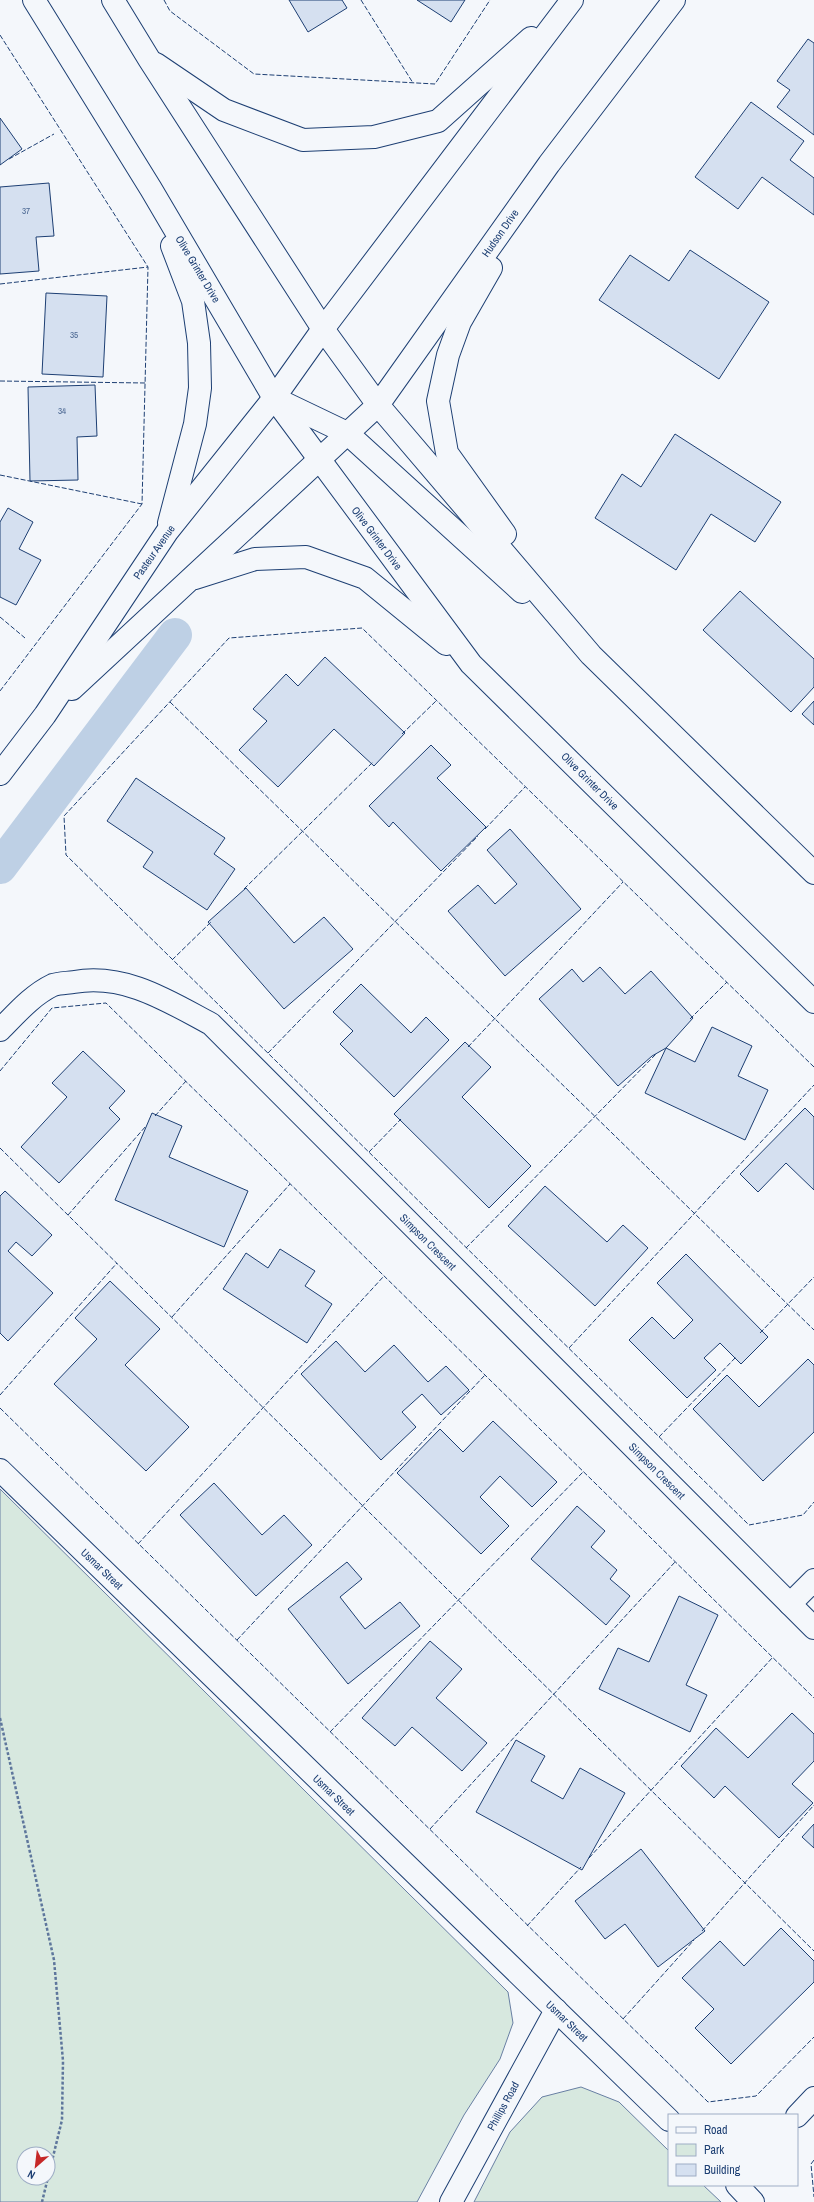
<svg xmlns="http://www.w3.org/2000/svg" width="814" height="2202" viewBox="0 0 814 2202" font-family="'Archivo Narrow',sans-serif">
  <rect width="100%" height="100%" fill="#f4f7fb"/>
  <g fill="#d7e8df" stroke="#687fa3" fill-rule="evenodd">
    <path d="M 0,1489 L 508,1992 L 513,2023 L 500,2059 L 464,2115 L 417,2202 L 0,2202 ZM 24,2154 L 48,2154 L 48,2178 L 24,2178 Z"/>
    <polygon points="581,2087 619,2102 669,2151 669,2185 703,2185 721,2202 474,2202 510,2132 542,2097"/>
  </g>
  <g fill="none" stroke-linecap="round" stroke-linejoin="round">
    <polyline stroke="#bed0e5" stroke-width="34" points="0,867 175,635"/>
  </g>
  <g fill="#d5e0f0" stroke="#1d3f73">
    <polygon points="289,0 342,0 347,8 308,32"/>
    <polygon points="417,0 465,0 451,22"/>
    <polygon points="808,39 814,43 814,135 777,107 790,90 777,81"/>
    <polygon points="751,102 804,141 790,160 814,178 814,215 762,177 738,209 695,177"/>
    <polygon points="0,118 22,149 0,165"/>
    <polygon points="49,183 54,236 36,237 39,271 0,274 0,187"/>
    <polygon points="690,250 769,302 719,379 599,300 630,255 669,281"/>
    <polygon points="46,293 107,296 103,377 42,374"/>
    <polygon points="95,385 97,436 77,437 78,480 30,481 28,387"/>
    <polygon points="675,434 781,502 755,542 711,514 676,570 595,518 622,474 641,487"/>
    <polygon points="8,508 33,522 19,549 41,560 16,605 0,597 0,522"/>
    <polygon points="740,591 814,659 814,687 791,712 703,630"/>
    <polygon points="325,657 405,733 374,766 334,729 278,787 239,750 267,721 253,709 286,674 298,686"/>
    <polygon points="814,701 814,725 802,714"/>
    <polygon points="431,745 451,765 437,778 486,827 441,871 393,822 389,827 369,806"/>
    <polygon points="136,778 225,838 214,854 235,869 207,910 143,867 153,852 107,821"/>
    <polygon points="510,829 581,909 505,976 448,911 478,885 495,904 517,884 487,850"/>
    <polygon points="246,888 294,943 324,917 353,949 284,1009 208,922"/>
    <polygon points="600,967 625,994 651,971 693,1018 666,1048 652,1056 618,1086 539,999 572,969 583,982"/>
    <polygon points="361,984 411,1033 426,1017 449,1040 394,1097 340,1044 353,1031 333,1012"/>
    <polygon points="712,1027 752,1046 738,1076 768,1090 745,1140 645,1093 666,1048 695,1062"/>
    <polygon points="465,1042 491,1067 462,1097 531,1166 489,1208 394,1114"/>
    <polygon points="83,1051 125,1091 109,1108 120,1119 59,1183 21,1147 67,1097 52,1083"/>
    <polygon points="805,1108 814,1117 814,1190 786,1163 758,1192 740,1174"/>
    <polygon points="152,1113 182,1126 169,1157 248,1191 224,1247 115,1200"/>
    <polygon points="545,1186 607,1242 623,1225 648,1248 595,1306 508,1226"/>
    <polygon points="5,1191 52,1235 32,1256 16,1242 8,1251 53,1293 8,1341 0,1333 0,1196"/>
    <polygon points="280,1249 315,1271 305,1286 332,1304 307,1343 223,1289 246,1253 268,1268"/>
    <polygon points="686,1254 768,1337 741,1364 720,1343 704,1358 716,1370 687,1398 629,1340 652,1317 674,1339 693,1320 657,1283"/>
    <polygon points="110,1281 160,1329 125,1365 189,1427 146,1471 54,1384 97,1339 75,1318"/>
    <polygon points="336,1341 365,1372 394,1345 428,1382 446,1366 469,1390 441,1415 422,1394 402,1412 416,1427 381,1460 301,1374"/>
    <polygon points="808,1359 814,1365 814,1432 763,1481 693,1409 727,1375 759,1407"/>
    <polygon points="493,1421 557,1482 532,1507 500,1476 480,1497 509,1526 481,1554 397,1473 440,1429 463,1452"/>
    <polygon points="214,1483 262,1535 284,1515 312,1545 256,1596 180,1515"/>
    <polygon points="577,1506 605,1531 591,1547 617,1570 610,1579 630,1596 606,1625 531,1559"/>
    <polygon points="347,1562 362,1579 340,1597 365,1629 400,1602 420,1626 348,1684 288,1609"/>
    <polygon points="679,1596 718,1615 686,1685 707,1695 690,1732 599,1689 618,1648 649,1662"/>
    <polygon points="430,1641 462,1669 436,1698 487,1743 462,1771 412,1727 395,1746 362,1718"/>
    <polygon points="792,1713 814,1734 814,1761 792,1784 813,1803 779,1838 725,1786 714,1798 681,1766 716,1728 748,1758"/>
    <polygon points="516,1740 545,1756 531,1781 563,1799 580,1768 625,1793 582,1870 476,1812"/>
    <polygon points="814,1824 814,1848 802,1837"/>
    <polygon points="641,1849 705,1931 658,1967 625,1924 605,1939 575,1901"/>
    <polygon points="781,1928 814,1961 814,1982 731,2064 695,2028 714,2009 682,1978 720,1941 744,1966"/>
  </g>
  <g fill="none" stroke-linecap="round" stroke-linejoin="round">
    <g stroke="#1d3f73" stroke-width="24">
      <g id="street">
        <path d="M 0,1030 C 16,1014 32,995 53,985 C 59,983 68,983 74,982 C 125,973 168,1001 211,1024 L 814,1628"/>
        <polyline points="0,1470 669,2120"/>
        <polyline points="790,1604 814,1580"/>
        <polyline points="797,2116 814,2098"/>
        <polyline points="737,2185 753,2202"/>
        <polyline points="451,2202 556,2010"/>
      </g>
    </g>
    <g stroke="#1d3f73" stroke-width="24">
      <g id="secondary">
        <polyline points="34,0 151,189 274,398 471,664 814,1002"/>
        <polyline points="113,0 149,59 323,329 378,405 591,655 814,873"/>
        <polyline points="156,64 224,110 303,140 374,137 438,121 531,38"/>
        <polyline points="491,268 460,322 448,355 438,401 447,453 505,534"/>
        <polyline points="276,399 347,433 522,592"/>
        <polyline points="169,523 195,424 200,388 199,343 193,301 172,246"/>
        <polyline points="195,578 255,559 306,557 365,578 446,644"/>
        <polyline points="72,689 378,405 549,164 674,0"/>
        <polyline points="0,774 45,715 167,532 274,398 323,329 572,0"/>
      </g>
    </g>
    <polyline stroke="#5e769c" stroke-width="2.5" stroke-dasharray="3 2" stroke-linecap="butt" points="0,1718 54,1960 63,2061 62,2120 42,2202"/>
    <use href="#street" stroke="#f4f7fb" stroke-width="22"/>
    <use href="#secondary" stroke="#f4f7fb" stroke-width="22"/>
    <g stroke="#1d3f73" stroke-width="1" stroke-dasharray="5 2" stroke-linecap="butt">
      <polyline points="164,0 170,11 254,74 435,84 490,0"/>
      <polyline points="361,0 413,83"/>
      <polyline points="0,35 148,267 142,504 0,691"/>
      <polyline points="9,159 54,134"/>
      <polyline points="0,284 148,267"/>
      <polyline points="0,381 145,383"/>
      <polyline points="0,475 142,504"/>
      <polyline points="0,617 25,638"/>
      <polyline points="170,702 814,1330"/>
      <polyline points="402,734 436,701"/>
      <polyline points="485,829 525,787"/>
      <polyline points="244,889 373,762"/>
      <polyline points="172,960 211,922"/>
      <polyline points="690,1019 727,982"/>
      <polyline points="468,1047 623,882"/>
      <polyline points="268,1053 478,836"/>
      <polyline points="814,1067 362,628 229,638 64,816 66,855 749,1525 803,1515 814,1502"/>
      <polyline points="0,1071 52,1008 106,1003 814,1698"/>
      <polyline points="155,1116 186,1081"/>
      <polyline points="0,1148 814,1951"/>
      <polyline points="369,1152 401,1119"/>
      <polyline points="68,1215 146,1126"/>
      <polyline points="466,1248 657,1053"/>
      <polyline points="172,1317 290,1184"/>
      <polyline points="760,1333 814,1277"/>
      <polyline points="569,1348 814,1085"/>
      <polyline points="0,1395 117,1263"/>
      <polyline points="0,1408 708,2102 756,2096 814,2037"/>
      <polyline points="659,1437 736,1357"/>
      <polyline points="138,1544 384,1276"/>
      <polyline points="237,1640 485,1375"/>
      <polyline points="330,1732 584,1471"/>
      <polyline points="430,1829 675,1562"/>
      <polyline points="589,1858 773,1657"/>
      <polyline points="527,1926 581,1867"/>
      <polyline points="702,1931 814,1805"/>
      <polyline points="623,2019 694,1940"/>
      <polyline points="814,2160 811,2164 814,2197"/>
    </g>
  </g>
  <g text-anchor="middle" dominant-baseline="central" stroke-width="3" stroke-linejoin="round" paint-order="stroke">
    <g font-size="9" fill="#4b6792">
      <text x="26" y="211">37</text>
      <text x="74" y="335">35</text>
      <text x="62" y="411">34</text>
    </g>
    <g font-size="11" fill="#1d3f73" stroke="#f4f7fb">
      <text transform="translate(500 233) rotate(-55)">Hudson Drive</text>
      <text transform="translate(198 269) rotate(59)">Olive Grinter Drive</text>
      <text transform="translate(377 538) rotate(53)">Olive Grinter Drive</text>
      <text transform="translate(154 552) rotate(-55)">Pasteur Avenue</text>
      <text transform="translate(590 781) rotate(45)">Olive Grinter Drive</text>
      <text transform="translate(428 1242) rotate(45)">Simpson Crescent</text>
      <text transform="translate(657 1471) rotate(45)">Simpson Crescent</text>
      <text transform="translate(102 1569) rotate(44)">Usmar Street</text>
      <text transform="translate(334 1795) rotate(44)">Usmar Street</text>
      <text transform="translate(567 2021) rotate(44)">Usmar Street</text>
      <text transform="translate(503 2106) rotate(-61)">Phillips Road</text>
    </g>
  </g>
  <rect x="668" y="2114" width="130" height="72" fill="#f4f7fb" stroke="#9eadc5"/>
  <rect x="676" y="2127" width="20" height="6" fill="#f4f7fb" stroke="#9eadc5"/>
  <text x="704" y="2134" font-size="12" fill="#1d3f73">Road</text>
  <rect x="676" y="2144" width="20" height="12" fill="#d7e8df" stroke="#9eadc5"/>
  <text x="704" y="2154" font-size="12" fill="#1d3f73">Park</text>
  <rect x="676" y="2164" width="20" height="12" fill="#d5e0f0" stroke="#9eadc5"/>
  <text x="704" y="2174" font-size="12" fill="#1d3f73">Building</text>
  <g transform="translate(36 2166) rotate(208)"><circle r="19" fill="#f4f7fb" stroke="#9eadc5"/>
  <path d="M0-3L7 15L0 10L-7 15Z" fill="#c62828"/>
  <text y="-6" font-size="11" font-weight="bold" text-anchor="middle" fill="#1d3f73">N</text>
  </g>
</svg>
